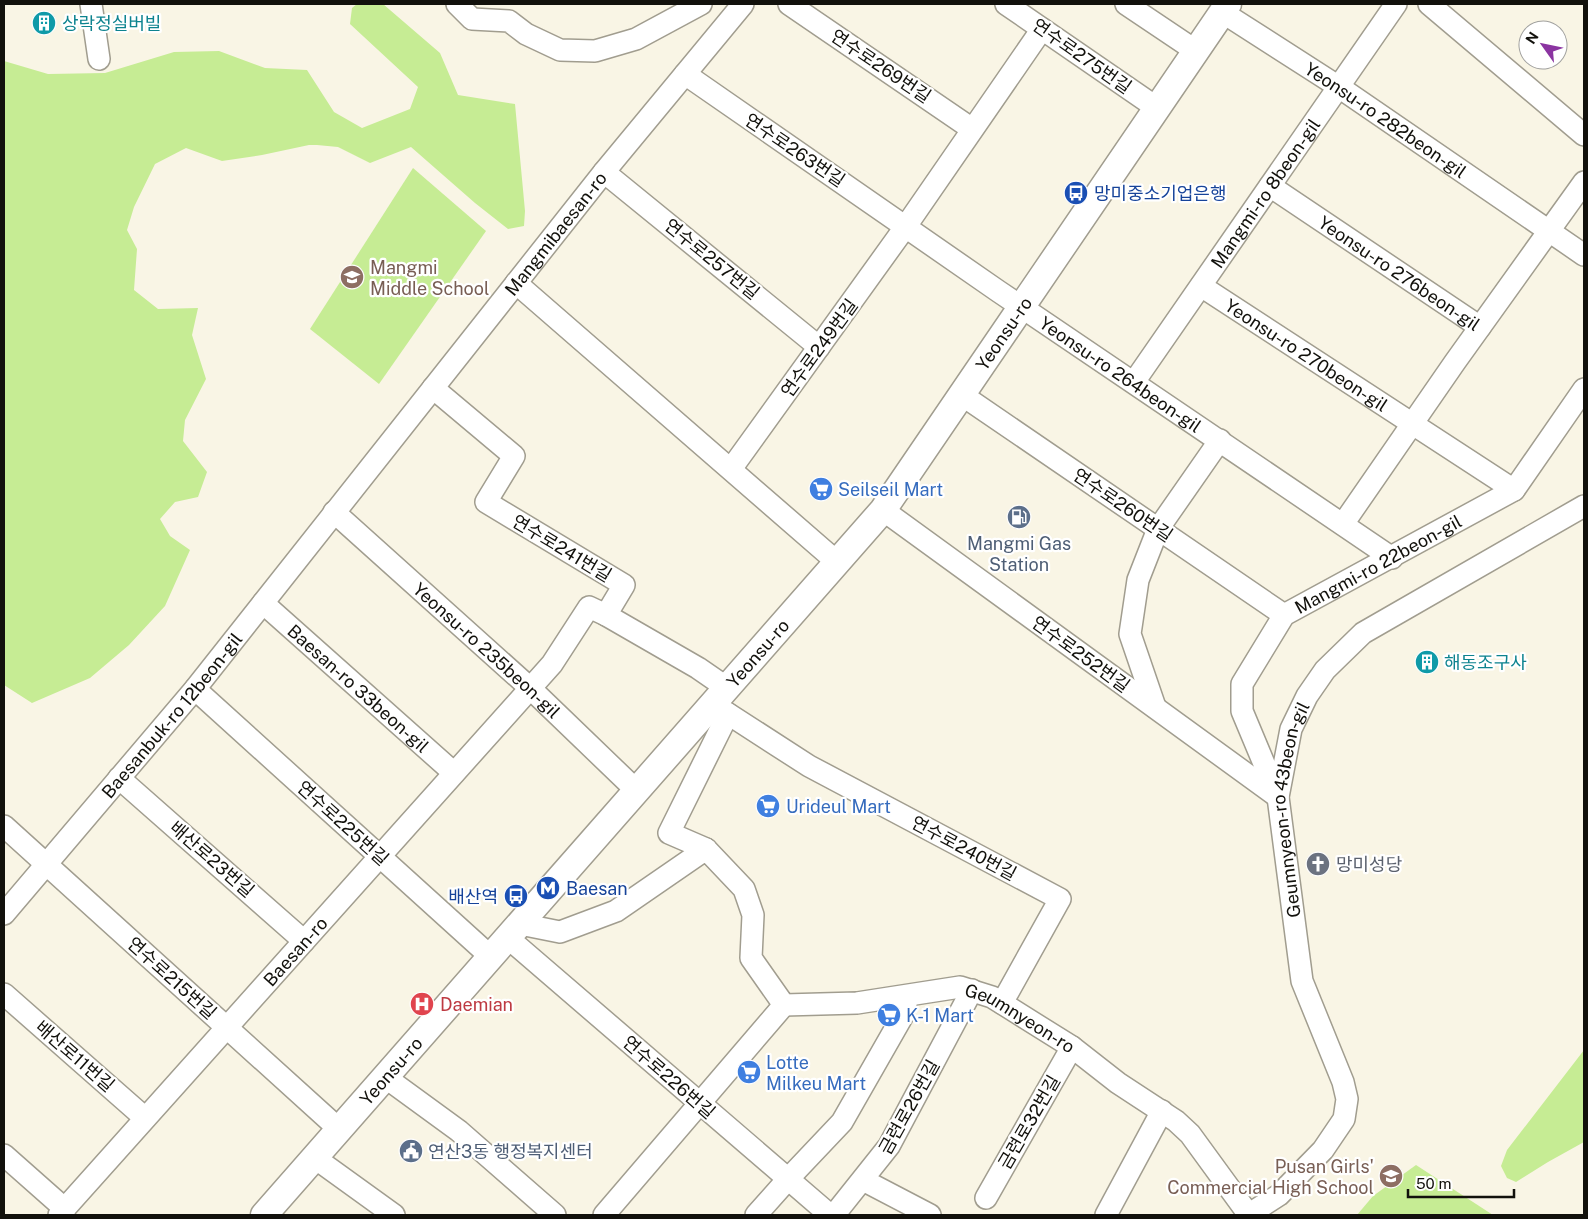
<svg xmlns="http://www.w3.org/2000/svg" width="1588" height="1219" viewBox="0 0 1588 1219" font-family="'Public Sans','Noto Sans KR',sans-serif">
  <rect width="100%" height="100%" fill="#f9f5e5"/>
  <g fill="#c6ec94">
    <polygon points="357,4 383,4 440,53 458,95 515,104 525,211 524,226 508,229 475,203 411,147 370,163 338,147 317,145 309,145 262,155 222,161 186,148 155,164 134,207 127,230 137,249 134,290 158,309 198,308 192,335 206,379 185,420 183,441 207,472 198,497 175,502 160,519 170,536 190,550 165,606 129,645 90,678 32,703 4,685 4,61 48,74 105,73 174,52 219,51 265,68 307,70 334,112 362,128 410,109 418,87 350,24 352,8"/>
    <polygon points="413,168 486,231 379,384 310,329"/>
    <polygon points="1584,1050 1584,1142 1548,1162 1516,1182 1507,1178 1501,1166 1507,1150"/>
    <polygon points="1416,1165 1493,1215 1357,1215 1373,1196"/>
  </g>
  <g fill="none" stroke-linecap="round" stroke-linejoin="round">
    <g stroke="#a19d8f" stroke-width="24">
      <g id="minor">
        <polyline points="91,4 99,59"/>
        <polyline points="457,4 472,19 509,21 526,34 560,50 595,51 636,39 701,4"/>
        <polyline points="789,4 972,129"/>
        <polyline points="1006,4 1157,108"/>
        <polyline points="1126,4 1196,51"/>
        <polyline points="1429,4 1584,135"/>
        <path id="s1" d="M 1222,12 L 1339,87 L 1584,255"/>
        <path id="s2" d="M 685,74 L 998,291 L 1392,558"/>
        <polyline points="604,172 819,347"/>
        <path id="s3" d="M 1270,186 L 1480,327"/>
        <polyline points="516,283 837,562"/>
        <path id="s4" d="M 1201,286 L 1514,490"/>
        <path id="s5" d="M 1134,382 L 1396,4"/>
        <polyline points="433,388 514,456 486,502 624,585 606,615 698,668 727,688"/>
        <polyline points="962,395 1284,615"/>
        <polyline points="731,469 906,226 1042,29"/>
        <polyline points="883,510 1278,797"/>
        <path id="s6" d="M 334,512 L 530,688 L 637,791"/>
        <polyline points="1343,524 1455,362 1584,182"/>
        <path id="s7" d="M 263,603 L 454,773"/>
        <polyline points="195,689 491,957"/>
        <polyline points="713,704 809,766 1060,899 1002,1003"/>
        <polyline points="1155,707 1130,634 1138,580 1158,529 1220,440"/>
        <polyline points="119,778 304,941"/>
        <path id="s8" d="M 1278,797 L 1242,711 L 1242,684 L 1284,615 L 1514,490 L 1584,389"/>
        <polyline points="4,826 340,1130"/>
        <polyline points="706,849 669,833 728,714"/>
        <path id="s9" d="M 4,914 L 195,689 L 604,172 L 743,4"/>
        <path id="s10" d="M 520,924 L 560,932 L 616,911 L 706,849 L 744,889 L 753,915 L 751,958 L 784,1005 L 857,1003 L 960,987 L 992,997 L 1072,1047 L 1118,1083 L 1176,1121 L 1190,1134 L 1249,1215"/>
        <polyline points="508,938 830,1215"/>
        <polyline points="4,994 145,1118"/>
        <polyline points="385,1077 459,1131 555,1215"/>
        <polyline points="4,1155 65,1209"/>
        <polyline points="315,1158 394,1215"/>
        <polyline points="863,1180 930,1215"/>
        <polyline points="986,1198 1072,1047"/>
        <path id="s11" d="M 59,1215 L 552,664 L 589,607 L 606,615"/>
        <polyline points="604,1215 784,1005"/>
        <polyline points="756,1215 788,1179 842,1122 902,1017 908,996"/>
        <polyline points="834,1215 889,1146 972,990"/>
        <polyline points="1106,1215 1162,1111"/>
        <path id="s12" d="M 1248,1215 L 1279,1195 L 1323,1150 L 1344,1119 L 1347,1099 L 1343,1082 L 1302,981 L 1278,797 L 1291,729 L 1307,696 L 1325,670 L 1363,633 L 1584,506"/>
      </g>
    </g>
    <g stroke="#a19d8f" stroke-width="29">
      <g id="major">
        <path id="s13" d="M 264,1215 L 883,510 L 1228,4"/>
      </g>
    </g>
    <use href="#minor" stroke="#fff" stroke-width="21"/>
    <use href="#major" stroke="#fff" stroke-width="26"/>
  </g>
  <defs>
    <g id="building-disc" transform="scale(1.25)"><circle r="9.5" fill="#0f9aa8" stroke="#fff"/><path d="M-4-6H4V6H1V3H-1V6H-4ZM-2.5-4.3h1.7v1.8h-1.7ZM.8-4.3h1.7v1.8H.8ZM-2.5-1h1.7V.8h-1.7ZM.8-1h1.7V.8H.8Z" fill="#fff"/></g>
    <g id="bus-disc" transform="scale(1.25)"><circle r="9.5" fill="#1a4fb4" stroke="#fff"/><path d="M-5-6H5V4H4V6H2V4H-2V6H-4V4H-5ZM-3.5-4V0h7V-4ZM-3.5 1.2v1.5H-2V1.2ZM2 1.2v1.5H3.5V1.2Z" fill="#fff"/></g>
    <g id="school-disc" transform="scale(1.25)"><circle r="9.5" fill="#8d6e63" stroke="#fff"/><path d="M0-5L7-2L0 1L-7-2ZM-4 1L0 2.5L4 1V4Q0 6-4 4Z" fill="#fff"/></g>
    <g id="supermarket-disc" transform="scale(1.25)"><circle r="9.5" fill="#3f7fe0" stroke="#fff"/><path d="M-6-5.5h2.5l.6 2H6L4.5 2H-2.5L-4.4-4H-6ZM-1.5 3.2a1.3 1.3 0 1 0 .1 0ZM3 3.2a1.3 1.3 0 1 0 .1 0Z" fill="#fff"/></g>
    <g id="fuel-disc" transform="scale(1.25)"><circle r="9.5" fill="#5c6f8a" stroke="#fff"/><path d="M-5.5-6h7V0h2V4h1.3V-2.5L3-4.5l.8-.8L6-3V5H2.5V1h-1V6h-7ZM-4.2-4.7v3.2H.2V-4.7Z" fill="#fff"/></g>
    <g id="church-disc" transform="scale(1.25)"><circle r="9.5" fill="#6b7280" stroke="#fff"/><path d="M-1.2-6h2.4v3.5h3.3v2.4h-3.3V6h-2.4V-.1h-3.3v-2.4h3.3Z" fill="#fff"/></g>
    <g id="metro-disc" transform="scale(1.25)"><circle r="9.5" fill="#1a4fb4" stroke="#fff"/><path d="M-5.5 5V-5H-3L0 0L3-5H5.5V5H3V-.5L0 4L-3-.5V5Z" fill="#fff"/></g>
    <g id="hospital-disc" transform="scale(1.25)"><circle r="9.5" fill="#e0444e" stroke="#fff"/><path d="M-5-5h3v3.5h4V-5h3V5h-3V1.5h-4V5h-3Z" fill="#fff"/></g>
    <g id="civic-disc" transform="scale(1.25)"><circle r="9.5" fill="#5c6f8a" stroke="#fff"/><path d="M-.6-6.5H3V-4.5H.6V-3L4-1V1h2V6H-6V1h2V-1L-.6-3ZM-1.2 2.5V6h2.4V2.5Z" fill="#fff"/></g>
  </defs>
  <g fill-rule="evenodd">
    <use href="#building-disc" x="44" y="23"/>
    <use href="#bus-disc" x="1076" y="193"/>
    <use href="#school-disc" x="352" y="277"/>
    <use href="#supermarket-disc" x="821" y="489"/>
    <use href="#fuel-disc" x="1019" y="517"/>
    <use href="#building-disc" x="1427" y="662"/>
    <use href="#supermarket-disc" x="768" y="806"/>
    <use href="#church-disc" x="1318" y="864"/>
    <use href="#metro-disc" x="548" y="888"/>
    <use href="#bus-disc" x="516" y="896"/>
    <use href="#hospital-disc" x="422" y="1004"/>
    <use href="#supermarket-disc" x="889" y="1015"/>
    <use href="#supermarket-disc" x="749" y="1072"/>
    <use href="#civic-disc" x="411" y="1151"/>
    <use href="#school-disc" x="1391" y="1176"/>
  </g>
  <g text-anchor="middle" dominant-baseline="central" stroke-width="4.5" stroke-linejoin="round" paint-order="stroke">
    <g font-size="18" fill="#0d838f" stroke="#fff" text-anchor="start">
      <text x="62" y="23">상락정실버빌</text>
      <text x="1444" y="662">해동조구사</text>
    </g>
    <g font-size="18" fill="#12110c" stroke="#fff">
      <text transform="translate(1082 56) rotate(35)">연수로275번길</text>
      <text transform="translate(881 66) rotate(34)">연수로269번길</text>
      <text stroke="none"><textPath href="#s1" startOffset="196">Yeonsu-ro 282beon-gil</textPath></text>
      <text transform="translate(795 150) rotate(34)">연수로263번길</text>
      <text stroke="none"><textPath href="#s5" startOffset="230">Mangmi-ro 8beon-gil</textPath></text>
      <text stroke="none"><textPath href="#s9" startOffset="876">Mangmibaesan-ro</textPath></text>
      <text transform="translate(712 259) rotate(39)">연수로257번길</text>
      <text stroke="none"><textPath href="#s3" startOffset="156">Yeonsu-ro 276beon-gil</textPath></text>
      <text stroke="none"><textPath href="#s13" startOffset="1152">Yeonsu-ro</textPath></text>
      <text transform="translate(819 348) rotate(-54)">연수로249번길</text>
      <text stroke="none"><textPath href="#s4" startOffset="126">Yeonsu-ro 270beon-gil</textPath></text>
      <text stroke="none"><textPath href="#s2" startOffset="529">Yeonsu-ro 264beon-gil</textPath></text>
      <text transform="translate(1123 505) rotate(34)">연수로260번길</text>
      <text transform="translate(562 548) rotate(31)">연수로241번길</text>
      <text stroke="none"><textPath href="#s8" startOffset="308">Mangmi-ro 22beon-gil</textPath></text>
      <text stroke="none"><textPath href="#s6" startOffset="206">Yeonsu-ro 235beon-gil</textPath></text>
      <text stroke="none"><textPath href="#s13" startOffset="748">Yeonsu-ro</textPath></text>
      <text transform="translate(1081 654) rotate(36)">연수로252번길</text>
      <text stroke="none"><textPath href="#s7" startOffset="128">Baesan-ro 33beon-gil</textPath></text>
      <text stroke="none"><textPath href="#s9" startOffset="260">Baesanbuk-ro 12beon-gil</textPath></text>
      <text stroke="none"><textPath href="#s12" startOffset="458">Geumnyeon-ro 43beon-gil</textPath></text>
      <text transform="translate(343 823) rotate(42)">연수로225번길</text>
      <text transform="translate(964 848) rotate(28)">연수로240번길</text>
      <text transform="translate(212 859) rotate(41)">배산로23번길</text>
      <text stroke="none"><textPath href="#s11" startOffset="354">Baesan-ro</textPath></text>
      <text transform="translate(172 978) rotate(42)">연수로215번길</text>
      <text stroke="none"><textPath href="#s10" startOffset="638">Geumnyeon-ro</textPath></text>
      <text transform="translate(75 1056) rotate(41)">배산로11번길</text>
      <text stroke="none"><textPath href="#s13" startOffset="192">Yeonsu-ro</textPath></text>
      <text transform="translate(669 1077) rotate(41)">연수로226번길</text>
      <text transform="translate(909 1107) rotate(-61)">금련로26번길</text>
      <text transform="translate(1029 1122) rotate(-60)">금련로32번길</text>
    </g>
    <g font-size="18" fill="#164399" stroke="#fff" text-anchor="start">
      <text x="1094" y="193">망미중소기업은행</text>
      <text x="566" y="888">Baesan</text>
      <text x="498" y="896" text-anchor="end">배산역</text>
    </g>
    <g font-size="18" fill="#785e54" stroke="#fff" text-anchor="start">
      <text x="370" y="267">Mangmi<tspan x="370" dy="21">Middle School</tspan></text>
      <text x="1374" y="1166" text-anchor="end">Pusan Girls'<tspan x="1374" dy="21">Commercial High School</tspan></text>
    </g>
    <g font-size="18" fill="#366cbe" stroke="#fff" text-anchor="start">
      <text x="838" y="489">Seilseil Mart</text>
      <text x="786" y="806">Urideul Mart</text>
      <text x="906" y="1015">K-1 Mart</text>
      <text x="766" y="1062">Lotte<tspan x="766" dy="21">Milkeu Mart</tspan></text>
    </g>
    <g font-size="18" fill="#4e5e75" stroke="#fff">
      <text x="1019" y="543">Mangmi Gas<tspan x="1019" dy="21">Station</tspan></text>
      <text x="428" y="1151" text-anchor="start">연산3동 행정복지센터</text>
    </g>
    <g font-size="18" fill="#5b616d" stroke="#fff" text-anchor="start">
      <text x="1336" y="864">망미성당</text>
    </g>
    <g font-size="18" fill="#be3a42" stroke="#fff" text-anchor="start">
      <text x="440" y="1004">Daemian</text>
    </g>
  </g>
  <rect width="1588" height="1219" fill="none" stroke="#12110c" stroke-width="10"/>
  <g transform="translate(1543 45) rotate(303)"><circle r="24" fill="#ffffff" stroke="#a0a09e"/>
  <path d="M0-4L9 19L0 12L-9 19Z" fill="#8b34a1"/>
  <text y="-8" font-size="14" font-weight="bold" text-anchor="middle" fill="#12110c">N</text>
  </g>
  <path d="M1408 1189v8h106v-8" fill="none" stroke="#12110c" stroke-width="2.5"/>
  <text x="1416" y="1189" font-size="15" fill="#12110c" stroke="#ffffff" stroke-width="4" paint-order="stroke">50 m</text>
</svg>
